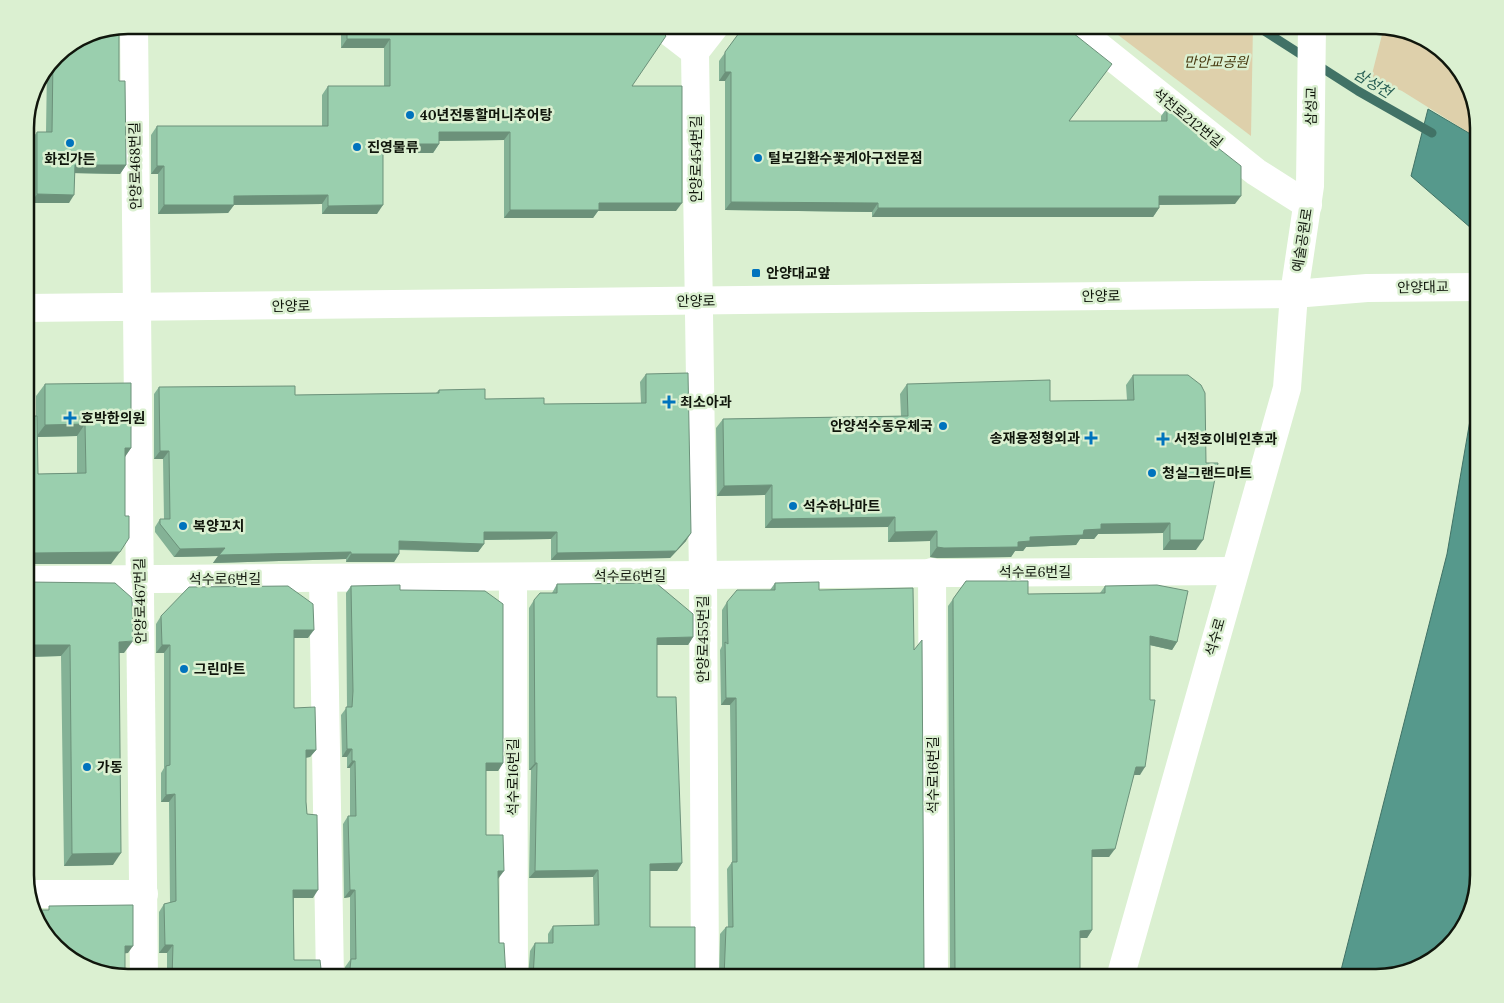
<svg xmlns="http://www.w3.org/2000/svg" width="1504" height="1003" viewBox="0 0 1504 1003" font-family="Lora,'Noto Sans KR',serif">
  <rect width="100%" height="100%" fill="#dbf0d1"/>
  <g fill="#ded0ab">
    <polygon points="1105,25 1253,25 1251,136"/>
    <polygon points="1384,27 1434,42 1468,82 1479,127 1479,139 1402,91 1371,78"/>
  </g>
  <g fill="#56998c" stroke="#417266">
    <polygon points="1428,109 1479,139 1479,235 1411,176"/>
    <polygon points="1479,368 1479,876 1462,933 1428,964 1377,978 1339,978 1447,554"/>
  </g>
  <g fill="none" stroke-linecap="round" stroke-linejoin="round">
    <polyline stroke="#417266" stroke-width="9" points="1255,25 1358,91 1432,133"/>
    <g stroke="#fff" stroke-width="28">
      <polyline points="134,25 144,978"/>
      <polyline points="660,25 695,52"/>
      <polyline points="1072,25 1256,172 1308,205"/>
      <polyline points="932,572 934,978"/>
      <polyline points="513,577 514,978"/>
      <polyline points="323,579 330,978"/>
      <polyline points="25,580 1234,571"/>
      <polyline points="29,894 144,894"/>
      <polyline points="705,978 703,576 695,52 716,25"/>
    </g>
    <g stroke="#fff" stroke-width="28">
      <polyline points="25,308 1294,294 1367,288 1479,287"/>
      <polyline points="1120,978 1287,388 1294,294 1310,186 1312,25"/>
    </g>
  </g>
  <g fill="#84b296" fill-rule="evenodd">
    <polygon points="341,25 655,25 632,86 676,211 598,211 593,218 504,218 504,140 439,141 439,144 433,153 383,153 377,214 322,214 322,204 234,205 228,213 158,214 158,174 151,174 151,135 157,126 322,126 322,95 328,86 384,86 384,48 341,48"/>
    <polygon points="795,25 1067,25 1068,29 1106,72 1069,121 1161,121 1161,116 1167,108 1235,204 1159,205 1159,208 1153,217 872,217 872,212 725,210 725,81 719,81 719,61 739,33 804,32"/>
    <polygon points="55,55 119,81 126,165 120,174 75,173 69,203 31,203 31,140 37,132 46,132 47,66"/>
    <polygon points="646,374 686,541 670,558 551,560 551,539 484,540 484,544 478,552 399,550 399,554 394,562 346,562 346,559 213,563 218,556 174,557 155,532 155,527 160,519 164,519 163,459 154,459 154,394 159,387 295,395 436,393 439,390 485,399 544,404 641,403 640,382"/>
    <polygon points="1133,375 1196,550 1163,550 1163,533 1098,534 1094,539 1080,539 1076,545 1026,547 1023,551 1015,551 1011,557 937,558 930,557 930,541 888,542 888,527 765,528 765,495 717,496 716,428 723,419 901,416 900,394 907,384 1050,401 1127,400 1126,385"/>
    <path d="M 45,384 L 131,448 L 125,456 L 111,564 L 25,564 L 36,416 L 36,396 ZM 77,436 L 77,473 L 38,474 L 38,437 Z"/>
    <polygon points="25,581 124,653 119,653 113,865 64,866 61,656 25,657"/>
    <polygon points="966,581 1028,594 1100,593 1105,586 1177,642 1172,650 1150,645 1140,775 1134,775 1109,857 1092,857 1092,930 1087,938 1080,938 1080,978 950,978 948,606"/>
    <polygon points="775,583 819,590 914,650 924,971 926,978 719,978 720,934 726,927 728,927 727,869 732,862 730,705 721,705 720,650 722,646 722,610 727,602 770,590"/>
    <polygon points="557,584 693,637 688,645 657,645 657,697 682,863 677,871 650,871 650,927 695,971 697,978 528,978 530,951 535,943 548,943 548,934 553,926 594,925 593,877 529,878 531,770 529,770 529,608 534,600 552,593"/>
    <polygon points="351,586 400,590 503,763 498,771 486,771 486,835 498,879 499,943 506,978 344,978 345,967 350,960 350,897 344,898 343,824 348,816 350,816 350,768 347,768 347,757 342,757 341,715 347,707 346,593"/>
    <polygon points="161,616 308,638 294,638 294,708 316,750 310,757 306,758 306,802 313,898 294,898 294,960 322,978 167,978 167,953 159,953 159,912 164,904 170,903 169,802 161,802 161,773 164,768 164,653 156,653 156,624"/>
  </g>
  <g fill="#6c917a">
    <polygon points="347,39 390,39 384,48 341,48"/>
    <polygon points="725,72 731,72 725,81 719,81"/>
    <polygon points="439,132 510,132 504,140 433,141"/>
    <polygon points="383,144 439,144 433,153 377,153"/>
    <polygon points="75,165 126,165 120,174 69,173"/>
    <polygon points="157,166 164,166 158,174 151,174"/>
    <polygon points="37,194 74,195 69,203 31,203"/>
    <polygon points="328,195 322,204 228,205 234,196"/>
    <polygon points="1159,196 1241,196 1235,204 1153,205"/>
    <polygon points="731,202 878,203 872,212 725,210"/>
    <polygon points="599,203 682,203 676,211 598,211 593,218 504,218 510,210"/>
    <polygon points="164,205 234,205 228,213 158,214"/>
    <polygon points="383,205 377,214 322,214 328,206"/>
    <polygon points="878,208 1159,208 1153,217 872,217"/>
    <polygon points="85,424 77,436 36,437 45,425"/>
    <polygon points="125,448 131,448 123,460"/>
    <polygon points="160,451 169,451 163,459 154,459"/>
    <polygon points="772,485 765,495 717,496 724,486"/>
    <polygon points="895,517 888,527 765,528 772,519"/>
    <polygon points="1170,523 1163,533 1098,534 1094,539 1080,539 1076,545 1026,547 1023,551 1015,551 1011,557 937,558 930,557 937,547 1018,542 1030,537 1084,530 1101,524"/>
    <polygon points="937,531 930,541 888,542 895,532"/>
    <polygon points="484,532 557,532 551,539 478,540"/>
    <polygon points="691,533 686,541 670,558 551,560 557,553"/>
    <polygon points="1170,540 1203,540 1196,550 1163,550"/>
    <polygon points="399,541 484,544 478,552 393,549"/>
    <polygon points="225,548 351,552 346,559 213,563 218,556 174,557 180,549"/>
    <polygon points="120,552 111,564 25,564 25,555 33,553"/>
    <polygon points="351,554 399,554 394,562 346,562"/>
    <polygon points="294,630 314,630 308,638 288,638"/>
    <polygon points="1150,636 1177,642 1172,650 1145,644"/>
    <polygon points="693,637 688,645 651,645 657,638"/>
    <polygon points="133,641 124,653 111,653 119,642"/>
    <polygon points="25,645 70,645 61,656 25,657"/>
    <polygon points="162,645 170,645 164,653 156,653"/>
    <polygon points="726,698 736,698 730,705 721,705"/>
    <polygon points="347,749 352,749 347,757 342,757"/>
    <polygon points="306,750 316,750 310,757 300,758"/>
    <polygon points="352,761 355,761 350,768 347,768"/>
    <polygon points="486,763 503,763 498,771 480,771"/>
    <polygon points="535,763 537,763 531,770 529,770"/>
    <polygon points="1136,767 1145,767 1140,775 1130,775"/>
    <polygon points="175,794 169,802 161,802 166,795"/>
    <polygon points="1115,849 1109,857 1087,857 1092,850"/>
    <polygon points="121,853 113,865 64,866 72,854"/>
    <polygon points="682,863 677,871 645,871 650,864"/>
    <polygon points="598,870 593,877 529,878 535,871"/>
    <polygon points="498,871 504,871 498,879"/>
    <polygon points="293,890 318,890 313,898 288,898"/>
    <polygon points="350,890 355,890 350,897 344,898"/>
    <polygon points="1092,930 1087,938 1075,938 1080,931"/>
    <polygon points="165,945 173,945 167,953 159,953"/>
    <polygon points="125,946 133,946 128,953 120,954"/>
  </g>
  <g fill="#9acfae" stroke="#6c917a">
    <polygon points="347,25 655,25 666,36 632,86 682,86 682,203 599,203 599,210 510,210 510,132 439,132 439,144 383,144 383,205 328,206 328,195 234,196 234,205 164,205 164,166 157,166 157,126 328,126 328,86 390,86 390,39 347,39"/>
    <polygon points="812,25 1067,25 1068,29 1112,64 1069,121 1167,121 1167,108 1241,166 1241,196 1159,196 1159,208 878,208 878,203 731,202 731,72 725,72 725,52 739,33 821,32"/>
    <polygon points="119,27 119,81 125,81 126,165 75,165 74,195 37,194 37,132 52,132 53,58 55,55 88,33"/>
    <polygon points="688,373 691,533 676,551 557,553 557,532 484,532 484,544 399,541 399,554 351,554 351,552 219,555 225,548 180,549 160,524 160,519 170,519 169,451 160,451 159,387 295,386 295,395 439,393 439,390 485,389 485,399 544,398 544,404 646,403 646,374"/>
    <polygon points="1133,375 1188,375 1201,385 1205,393 1206,463 1218,463 1203,540 1170,540 1170,523 1101,524 1101,529 1084,530 1083,535 1030,537 1030,541 1018,542 1018,547 944,548 937,547 937,531 895,532 895,517 772,519 772,485 724,486 723,419 908,416 907,384 1050,380 1050,401 1134,400"/>
    <polygon points="131,383 131,448 125,448 125,516 129,516 129,538 120,552 33,553 25,555 25,416 37,416 38,474 86,473 85,424 45,425 45,384"/>
    <polygon points="25,581 26,582 115,583 132,598 133,641 119,642 121,853 72,854 70,645 25,645"/>
    <polygon points="966,581 1028,581 1028,594 1105,593 1105,586 1157,585 1188,591 1177,642 1150,636 1150,700 1155,700 1145,767 1136,767 1115,849 1092,850 1092,930 1080,931 1080,978 953,978 955,971 953,599"/>
    <polygon points="819,582 819,590 913,588 914,650 922,640 924,971 926,978 724,978 726,927 733,927 732,862 737,862 736,698 726,698 725,642 728,644 727,602 737,590 775,590 775,583"/>
    <polygon points="656,583 693,614 693,637 657,638 657,697 676,697 682,863 650,864 650,927 695,927 695,971 697,978 533,978 535,943 553,943 553,926 599,925 598,870 535,871 537,763 535,763 534,600 540,593 557,593 557,584"/>
    <polygon points="400,585 400,590 485,591 503,604 503,763 486,763 486,835 503,835 504,871 498,871 499,943 504,943 506,978 349,978 351,959 356,959 355,890 350,890 348,816 356,816 355,761 352,761 352,749 347,749 346,707 352,707 353,691 351,586"/>
    <polygon points="288,586 313,604 314,630 294,630 294,708 315,707 316,750 306,750 306,802 307,814 317,815 318,890 293,890 294,960 320,960 322,978 172,978 173,945 165,945 164,904 176,901 175,794 166,795 166,766 170,765 170,645 162,645 161,616 189,587"/>
    <polygon points="133,905 133,946 125,946 125,977 70,961 39,927 34,910 49,910 49,906"/>
  </g>
  <g fill="#0073bd" stroke="#dbf0d1" stroke-width="2">
    <circle cx="410" cy="115" r="5"/>
    <circle cx="70" cy="143" r="5"/>
    <circle cx="357" cy="147" r="5"/>
    <circle cx="758" cy="158" r="5"/>
    <rect x="751" y="268" width="10" height="10" rx="2.5"/>
    <path d="M666.5 394.5h5v5h5v5h-5v5h-5v-5h-5v-5h5z"/>
    <path d="M67.5 410.5h5v5h5v5h-5v5h-5v-5h-5v-5h5z"/>
    <circle cx="943" cy="426" r="5"/>
    <path d="M1088.5 430.5h5v5h5v5h-5v5h-5v-5h-5v-5h5z"/>
    <path d="M1160.5 431.5h5v5h5v5h-5v5h-5v-5h-5v-5h5z"/>
    <circle cx="1152" cy="473" r="5"/>
    <circle cx="793" cy="506" r="5"/>
    <circle cx="183" cy="526" r="5"/>
    <circle cx="184" cy="669" r="5"/>
    <circle cx="87" cy="767" r="5"/>
  </g>
  <g text-anchor="middle" dominant-baseline="central" stroke-width="5" stroke-linejoin="round" paint-order="stroke">
    <g font-size="14" font-style="italic" fill="#45370d" stroke="#dbf0d1">
      <text x="1216" y="62">만안교공원</text>
    </g>
    <g font-size="14" fill="#10160c" stroke="#dbf0d1">
      <text transform="translate(1311 106) rotate(-89)">삼성교</text>
      <text transform="translate(1188 118) rotate(39)">석천로212번길</text>
      <text transform="translate(696 159) rotate(-90)">안양로454번길</text>
      <text transform="translate(135 166) rotate(-91)">안양로468번길</text>
      <text transform="translate(1302 240) rotate(-81)">예술공원로</text>
      <text transform="translate(1423 287) rotate(-1)">안양대교</text>
      <text transform="translate(1101 296) rotate(-1)">안양로</text>
      <text transform="translate(696 301) rotate(-1)">안양로</text>
      <text transform="translate(291 306) rotate(-1)">안양로</text>
      <text x="1035" y="572">석수로6번길</text>
      <text x="630" y="576">석수로6번길</text>
      <text x="225" y="579">석수로6번길</text>
      <text transform="translate(140 601) rotate(-91)">안양로467번길</text>
      <text transform="translate(1215 637) rotate(-74)">석수로</text>
      <text transform="translate(703 639) rotate(-90)">안양로455번길</text>
      <text transform="translate(933 775) rotate(-90)">석수로16번길</text>
      <text transform="translate(513 777) rotate(-90)">석수로16번길</text>
    </g>
    <g font-size="14" font-weight="bold" fill="#10160c" stroke="#dbf0d1" text-anchor="start">
      <text x="420" y="115">40년전통할머니추어탕</text>
      <text x="367" y="147">진영물류</text>
      <text x="768" y="158">털보김환수꽃게아구전문점</text>
      <text x="70" y="159" text-anchor="middle">화진가든</text>
      <text x="766" y="273">안양대교앞</text>
      <text x="680" y="402">최소아과</text>
      <text x="81" y="418">호박한의원</text>
      <text x="933" y="426" text-anchor="end">안양석수동우체국</text>
      <text x="1080" y="438" text-anchor="end">송재용정형외과</text>
      <text x="1174" y="439">서정호이비인후과</text>
      <text x="1162" y="473">청실그랜드마트</text>
      <text x="803" y="506">석수하나마트</text>
      <text x="193" y="526">복양꼬치</text>
      <text x="194" y="669">그린마트</text>
      <text x="97" y="767">가동</text>
    </g>
    <g font-size="15" font-style="italic" fill="#265d53" stroke="#dbf0d1">
      <text transform="translate(1373 83) rotate(31)">삼성천</text>
    </g>
  </g>
  <path d="M0 0H1504V1003H0ZM128 34H1376A94 94 0 0 1 1470 128V875A94 94 0 0 1 1376 969H128A94 94 0 0 1 34 875V128A94 94 0 0 1 128 34Z" fill="#dbf0d1" fill-rule="evenodd"/>
  <path fill="none" stroke="#10160c" stroke-width="2.5" d="M128 34H1376A94 94 0 0 1 1470 128V875A94 94 0 0 1 1376 969H128A94 94 0 0 1 34 875V128A94 94 0 0 1 128 34Z"/>
</svg>
